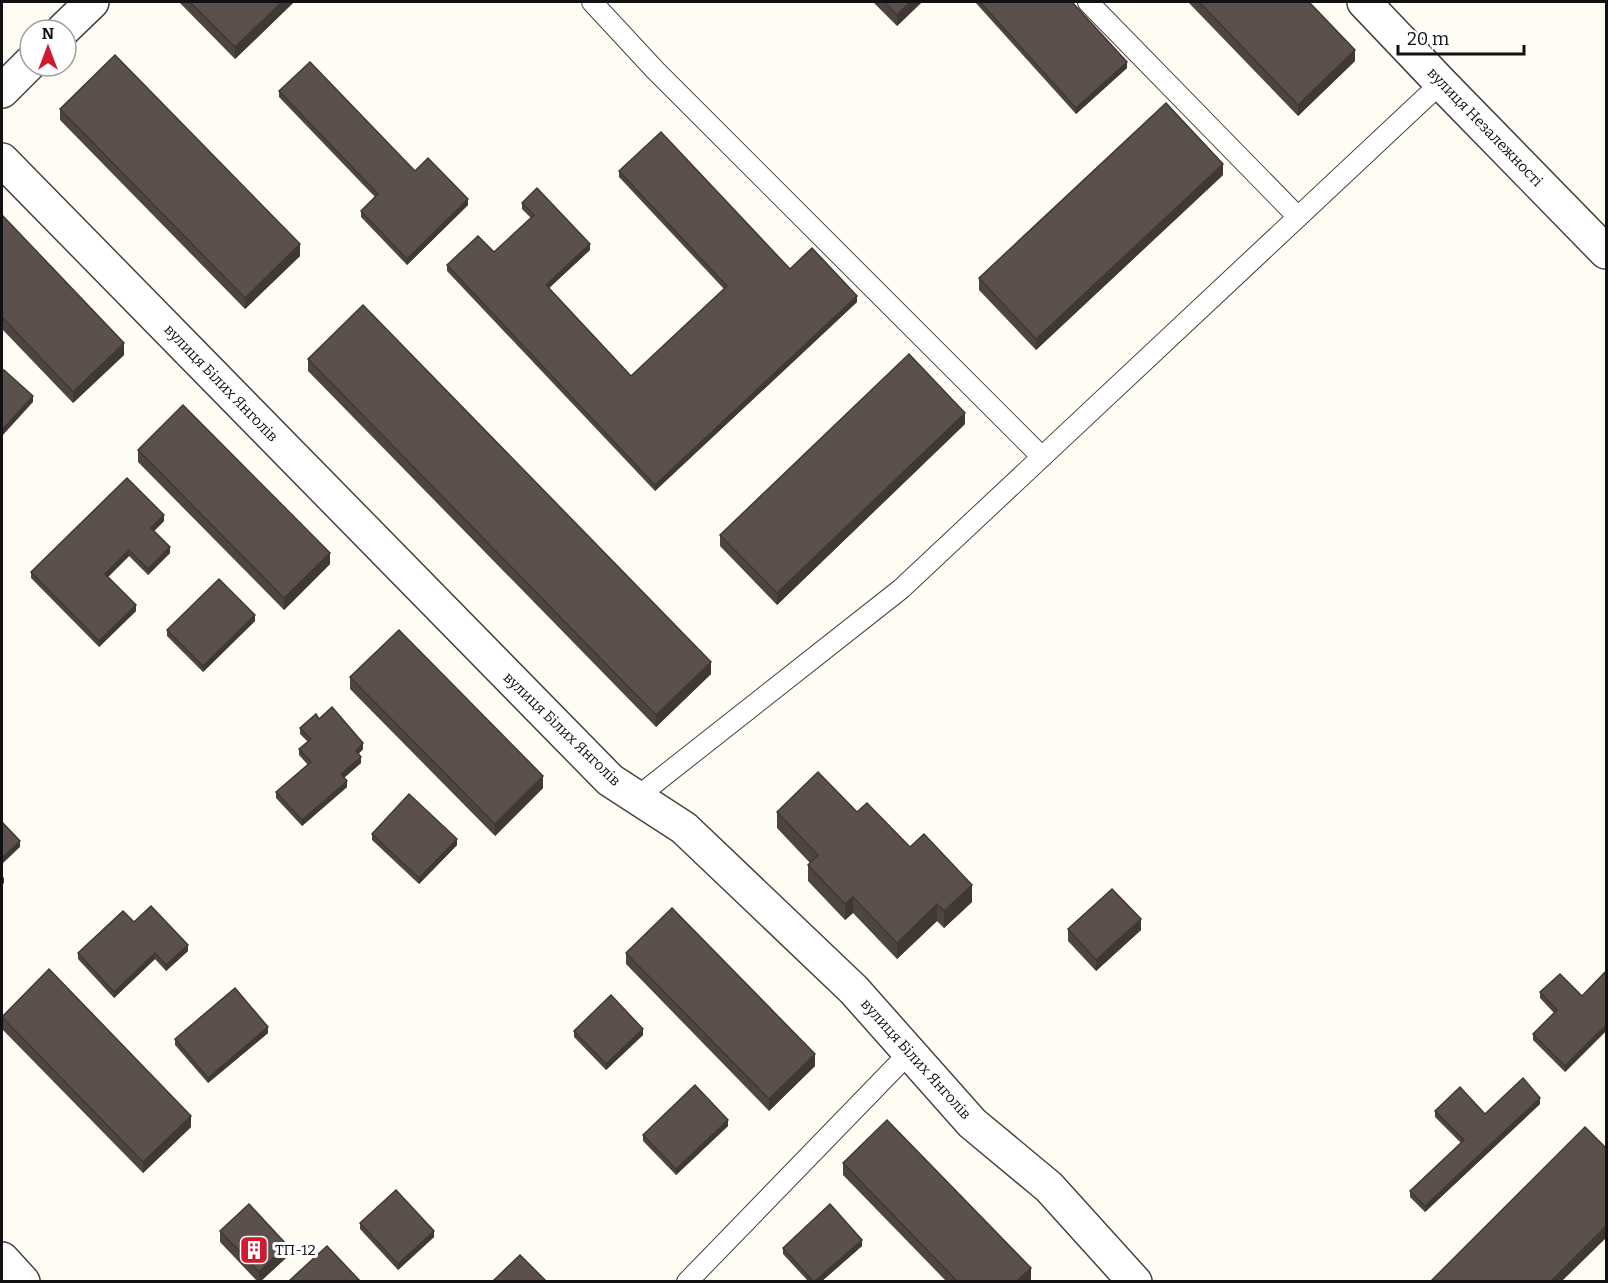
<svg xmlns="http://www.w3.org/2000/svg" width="1608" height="1283" viewBox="0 0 1608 1283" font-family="Bitter,serif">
  <rect width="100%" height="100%" fill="#fffcf4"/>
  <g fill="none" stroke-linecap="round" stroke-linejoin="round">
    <g stroke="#444" stroke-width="22">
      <g id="service">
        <polyline points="592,2 656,71 1042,457"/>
        <polyline points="1088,2 1298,217"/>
        <polyline points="637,797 901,589 1441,83"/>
        <polyline points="687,1282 910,1052"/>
      </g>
    </g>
    <g stroke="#444" stroke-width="36">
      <g id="minor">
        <polyline points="1364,2 1441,83 1606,252"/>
        <polyline points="63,30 92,2"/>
        <polyline points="2,91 30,63"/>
        <polyline points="2,160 610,780 684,828 854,990 972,1123 1049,1187 1135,1282"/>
        <polyline points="2,1259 23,1282"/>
      </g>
    </g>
    <use href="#service" stroke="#fff" stroke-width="20"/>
    <use href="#minor" stroke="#fff" stroke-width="33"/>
  </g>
  <g fill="#4e4541">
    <polygon points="180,2 294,2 235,59 180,3"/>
    <polygon points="873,2 922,2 897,26"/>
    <polygon points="975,2 1072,2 1127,68 1076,114"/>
    <polygon points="1188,2 1309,2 1355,61 1298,116"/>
    <polygon points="279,91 468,205 407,265 361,217 361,211 375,197 279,97"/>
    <polygon points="60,109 300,256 245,309 60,120"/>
    <polygon points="619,171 790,269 857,302 655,491 447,271 447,265 494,252 531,218 522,209 522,203 590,250 549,288 631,376 724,289 619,177"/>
    <polygon points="1223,175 1036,350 979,290 979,278"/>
    <polygon points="2,215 124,355 73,403 2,329"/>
    <polygon points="308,359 711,674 656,727 308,371"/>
    <polygon points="965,424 777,605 720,546 720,535"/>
    <polygon points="138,450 330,564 284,610 138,462"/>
    <polygon points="164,521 154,531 170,553 148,575 129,556 108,577 136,611 99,647 31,578 31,572"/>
    <polygon points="255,621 203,672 167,636 167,630"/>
    <polygon points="350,677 543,788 495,836 350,689"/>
    <polygon points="319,719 363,749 358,754 361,763 344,778 347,787 302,826 276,798 276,792 308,765 299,755 299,749 308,742 300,734 300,728"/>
    <polygon points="777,812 857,812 910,847 972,902 944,928 937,921 897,959 853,913 845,920 808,881 808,865 810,863 777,828"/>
    <polygon points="372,834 457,845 419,884 372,840"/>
    <polygon points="134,922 188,951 166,971 155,959 114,998 78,959 78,953"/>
    <polygon points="1068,929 1141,930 1096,971 1068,941"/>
    <polygon points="626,953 815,1066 769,1111 626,964"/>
    <polygon points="1606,971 1606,1031 1565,1072 1533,1040 1533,1034 1554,1013 1540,998 1540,992 1582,996"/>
    <polygon points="2,1016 191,1127 143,1173 2,1029"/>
    <polygon points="574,1031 643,1035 606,1070 574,1037"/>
    <polygon points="268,1033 208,1083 175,1045 175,1039"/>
    <polygon points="1540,1104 1425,1212 1410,1197 1410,1191 1461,1143 1435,1117 1435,1111 1485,1114"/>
    <polygon points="728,1126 676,1175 643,1141 643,1135"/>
    <polygon points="843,1163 1031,1280 1029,1281 946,1281 843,1175"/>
    <polygon points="360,1223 434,1237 398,1270 360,1229"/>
    <polygon points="220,1231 287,1257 261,1281 257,1281 220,1242"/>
    <polygon points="862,1246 822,1281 808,1281 783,1254 783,1248"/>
  </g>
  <g fill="#403835">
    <polygon points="282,2 294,2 235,59 235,47"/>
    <polygon points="910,2 922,2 897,26 897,15"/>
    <polygon points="1355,50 1355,61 1298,116 1298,105"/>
    <polygon points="1127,62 1127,68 1076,114 1076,108"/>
    <polygon points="1223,164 1223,175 1036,350 1036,339"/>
    <polygon points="468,199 468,205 407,265 407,259"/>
    <polygon points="300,244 300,256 245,309 245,298"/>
    <polygon points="590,244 590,250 546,291 546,285"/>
    <polygon points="857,296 857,302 655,491 655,485"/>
    <polygon points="124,343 124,355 73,403 73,392"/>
    <polygon points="33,396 33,402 2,436 2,430"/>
    <polygon points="965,413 965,424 777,605 777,593"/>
    <polygon points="164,515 164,521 151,534 151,528"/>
    <polygon points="170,547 170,553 148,575 148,569"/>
    <polygon points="129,550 129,556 105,580 105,574"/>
    <polygon points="330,553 330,564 284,610 284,598"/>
    <polygon points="136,605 136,611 99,647 99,641"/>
    <polygon points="255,615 255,621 203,672 203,666"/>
    <polygon points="711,662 711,674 656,727 656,715"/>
    <polygon points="363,743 363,749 356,757 356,751"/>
    <polygon points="361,757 361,763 341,780 341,774"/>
    <polygon points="543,776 543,788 495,836 495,824"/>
    <polygon points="347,781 347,787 302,826 302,820"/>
    <polygon points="457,839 457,845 419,884 419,878"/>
    <polygon points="20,841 20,847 2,864 2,858"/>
    <polygon points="4,877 4,883 2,885 2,879"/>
    <polygon points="972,885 972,902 944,928 944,911"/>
    <polygon points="853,897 853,913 845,920 845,904"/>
    <polygon points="937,904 937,921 897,959 897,943"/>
    <polygon points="1141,919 1141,930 1096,971 1096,960"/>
    <polygon points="188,945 188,951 166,971 166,965"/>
    <polygon points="155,953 155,959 114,998 114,992"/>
    <polygon points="1606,1025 1606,1031 1565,1072 1565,1066"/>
    <polygon points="268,1027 268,1033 208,1083 208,1078"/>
    <polygon points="643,1029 643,1035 606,1070 606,1064"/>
    <polygon points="815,1054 815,1066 769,1111 769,1099"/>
    <polygon points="1540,1098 1540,1104 1425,1212 1425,1206"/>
    <polygon points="191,1116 191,1127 143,1173 143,1162"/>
    <polygon points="728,1120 728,1126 676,1175 676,1169"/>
    <polygon points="1606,1226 1606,1238 1562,1281 1551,1281"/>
    <polygon points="434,1231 434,1237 398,1270 398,1264"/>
    <polygon points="862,1240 862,1246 822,1281 815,1281"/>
    <polygon points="287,1245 287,1257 261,1281 259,1281 259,1272"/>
    <polygon points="1031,1268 1031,1280 1029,1281 1017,1281"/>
  </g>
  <g fill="#5b504c" stroke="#403835" stroke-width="1.5">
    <polygon points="190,2 282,2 235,47"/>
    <polygon points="884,2 910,2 897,15"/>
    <polygon points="980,2 1072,2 1127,62 1076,108"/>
    <polygon points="1199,2 1309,2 1355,50 1298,105"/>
    <polygon points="115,55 300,244 245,298 60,109"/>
    <polygon points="310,62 415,171 428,158 468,199 407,259 361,211 378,194 279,91"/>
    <polygon points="1166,103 1223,164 1036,339 979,278"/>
    <polygon points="661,132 790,269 812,248 857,296 655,485 447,265 478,236 494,252 534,215 522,203 537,188 590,244 546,285 631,376 727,286 619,171"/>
    <polygon points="2,215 124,343 73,392 2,317"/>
    <polygon points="363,305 711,662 656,715 308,359"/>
    <polygon points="909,354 965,413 777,593 720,535"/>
    <polygon points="4,370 33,396 2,430 2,373"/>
    <polygon points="183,405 330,553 284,598 138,450"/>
    <polygon points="127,478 164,515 151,528 170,547 148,569 129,550 105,574 136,605 99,641 31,572"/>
    <polygon points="219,579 255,615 203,666 167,630"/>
    <polygon points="399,630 543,776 495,824 350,677"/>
    <polygon points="332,707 363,743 356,751 361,757 341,774 347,781 302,820 276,792 311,762 299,749 311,739 300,728 316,714 319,719"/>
    <polygon points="818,772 857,812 867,803 910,847 924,834 972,885 944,911 937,904 897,943 853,897 845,904 808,865 818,855 777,812"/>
    <polygon points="409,794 457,839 419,878 372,834"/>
    <polygon points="2,822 20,841 2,858"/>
    <polygon points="1112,889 1141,919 1096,960 1068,929"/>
    <polygon points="151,906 188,945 166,965 155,953 114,992 78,953 123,911 134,922"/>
    <polygon points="672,908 815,1054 769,1099 626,953"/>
    <polygon points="49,969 191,1116 143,1162 2,1017"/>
    <polygon points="1606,971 1606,1025 1565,1066 1533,1034 1557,1010 1540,992 1560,974 1582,996"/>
    <polygon points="235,988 268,1027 208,1078 175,1039"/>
    <polygon points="611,995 643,1029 606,1064 574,1031"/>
    <polygon points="1523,1078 1540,1098 1425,1206 1410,1191 1464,1140 1435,1111 1460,1087 1485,1114"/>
    <polygon points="695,1085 728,1120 676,1169 643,1135"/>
    <polygon points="887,1120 1031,1268 1017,1281 957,1281 843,1163"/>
    <polygon points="1585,1127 1606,1148 1606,1226 1551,1281 1431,1281"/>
    <polygon points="396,1190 434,1231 398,1264 360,1223"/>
    <polygon points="249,1204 287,1245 259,1272 220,1231"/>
    <polygon points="830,1204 862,1240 815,1281 813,1281 783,1248"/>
    <polygon points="327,1246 360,1281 289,1281"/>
    <polygon points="520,1255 546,1281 493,1281"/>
  </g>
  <defs>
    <g id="building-square" transform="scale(1.5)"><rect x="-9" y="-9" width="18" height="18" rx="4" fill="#cf1a2f" stroke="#fff"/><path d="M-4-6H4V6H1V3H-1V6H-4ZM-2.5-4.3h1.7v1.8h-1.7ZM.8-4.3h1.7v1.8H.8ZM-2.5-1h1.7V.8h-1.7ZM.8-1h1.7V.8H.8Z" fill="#fff"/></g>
  </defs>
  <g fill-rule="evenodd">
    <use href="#building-square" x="254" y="1250"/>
  </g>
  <g text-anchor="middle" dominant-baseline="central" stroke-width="6" stroke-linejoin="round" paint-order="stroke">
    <g font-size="15" fill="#111" stroke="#fff">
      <text transform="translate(1485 127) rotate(46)">вулиця Незалежності</text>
      <text transform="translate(221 383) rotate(46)">вулиця Білих Янголів</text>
      <text transform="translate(562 729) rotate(44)">вулиця Білих Янголів</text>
      <text transform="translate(916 1059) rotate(48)">вулиця Білих Янголів</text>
    </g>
    <g font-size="15" fill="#111" stroke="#fff" text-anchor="start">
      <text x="275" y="1250">ТП-12</text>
    </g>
  </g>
  <rect width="1608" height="1283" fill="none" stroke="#111111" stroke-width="6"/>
  <g transform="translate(48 48)"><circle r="28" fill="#ffffff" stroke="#a0a0a0" stroke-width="1.5"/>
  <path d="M0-4.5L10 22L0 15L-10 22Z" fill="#cf1a2f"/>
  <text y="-9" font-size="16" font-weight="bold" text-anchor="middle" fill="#111111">N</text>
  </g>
  <path d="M1398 45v9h126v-9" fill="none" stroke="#111111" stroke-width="3"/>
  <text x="1407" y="45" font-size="18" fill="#111111" stroke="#ffffff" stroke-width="4.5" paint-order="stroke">20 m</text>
</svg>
